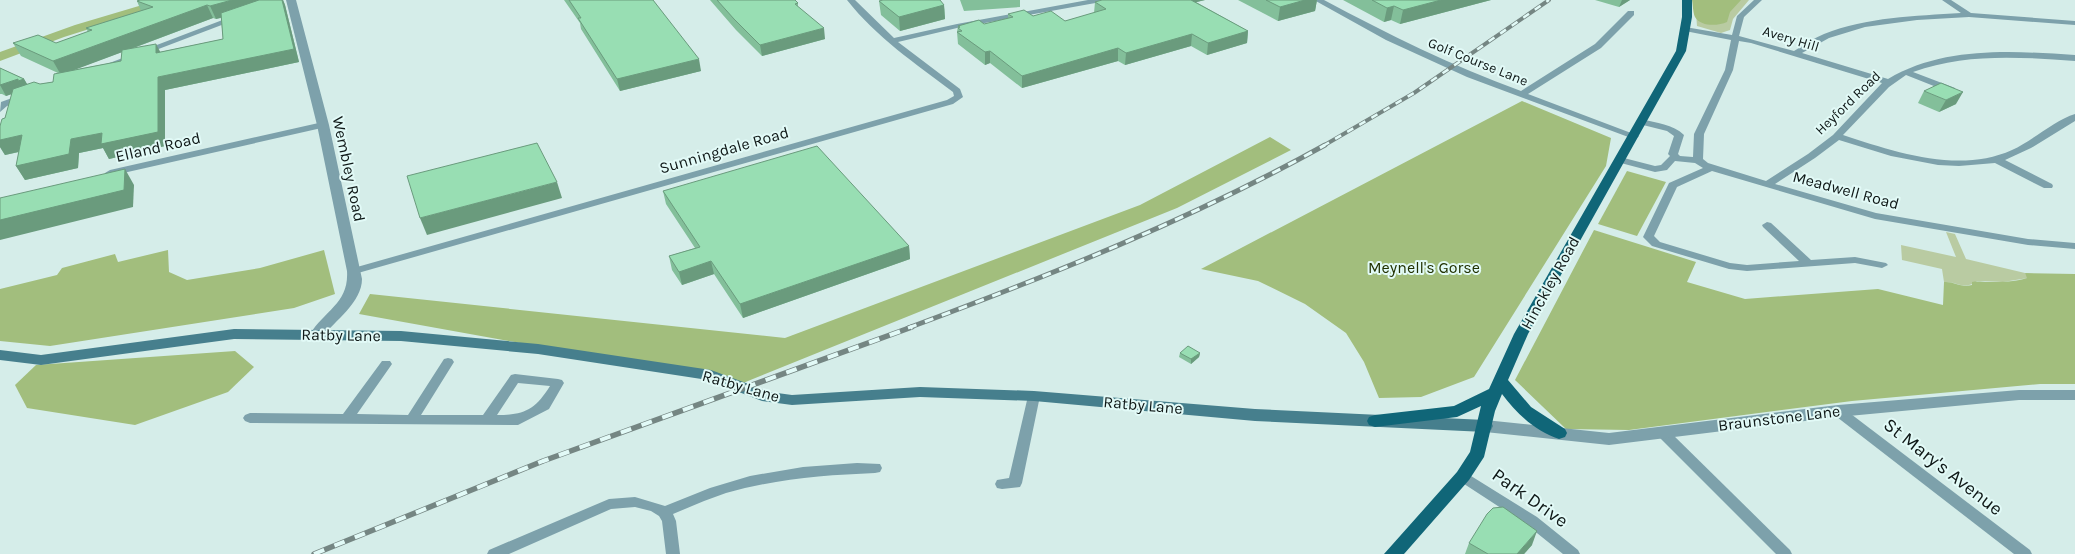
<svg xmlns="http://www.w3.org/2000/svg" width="2075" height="554" viewBox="0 0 2075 554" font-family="Karla,sans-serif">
  <rect width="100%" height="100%" fill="#d5ede9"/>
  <g fill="#b9cba2">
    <polygon points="1695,0 1749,0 1733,19 1730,30 1721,33 1697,26"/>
    <path d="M 1946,232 L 1955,234 L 1966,259 L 2025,273 L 2028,278 L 2003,282 L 1977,281 C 1964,291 1957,281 1944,282 L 1942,269 L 1902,260 L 1901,245 L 1956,257 Z"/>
  </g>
  <g fill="#a2be7d">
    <polygon points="159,0 181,0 64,37 0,61 0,52 75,25"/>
    <path d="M 1692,0 L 1741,0 L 1730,12 L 1727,22 C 1718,26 1701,27 1695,17 C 1693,13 1693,5 1692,0 Z"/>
    <polygon points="1522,101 1611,138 1606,166 1474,377 1421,397 1379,398 1364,362 1346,333 1305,304 1258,281 1201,269"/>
    <polygon points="1270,137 1291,150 1177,208 743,383 359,314 370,294 785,338 1140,205"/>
    <polygon points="1627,171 1666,182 1637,236 1598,224"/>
    <path d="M 1594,230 L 1696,262 L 1687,282 L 1745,299 L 1878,289 L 1943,305 L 1944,282 C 1954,281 1961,288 1972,285 L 1972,282 C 1978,281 1982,282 1988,282 C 2000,282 2016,282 2027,278 L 2025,273 L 2075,274 L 2075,384 L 2040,384 L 1852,401 L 1629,430 L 1566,429 L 1515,380 Z"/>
    <polygon points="168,250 169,272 187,280 260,268 324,250 335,294 294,308 50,346 0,341 0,289 57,275 62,268 115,254 118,262"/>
    <polygon points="235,351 254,367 228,392 135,425 27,408 15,385 36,365"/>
  </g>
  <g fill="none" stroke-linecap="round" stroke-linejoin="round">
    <g fill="#7da1ab" fill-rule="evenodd">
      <path d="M 847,0 L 855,0 L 894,38 L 957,24 L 1088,0 L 1105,0 L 1101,2 L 957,28 L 898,42 L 960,89 L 963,97 L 953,104 L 358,273 L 354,274 L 348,271 L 350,269 L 947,100 L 954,96 L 953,92 C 916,64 876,37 847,0 Z"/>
      <path d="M 1314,0 L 1324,0 C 1388,34 1452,66 1521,91 L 1595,44 L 1628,11 L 1634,11 L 1634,15 L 1601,48 L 1528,94 L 1639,136 L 1637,138 L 1631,138 L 1467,77 L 1386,40 Z"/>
      <path d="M 1754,0 L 1762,0 L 1744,17 L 1739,36 L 1794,51 C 1804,45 1814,38 1824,34 C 1867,17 1915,16 1961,13 L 1942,0 L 1951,0 L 1971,13 L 2075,21 L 2075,25 L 1969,17 L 1917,20 L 1865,27 L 1829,38 L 1802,53 L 1888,79 C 1944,46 2012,51 2075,55 L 2075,61 C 2020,57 1965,53 1913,72 L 1955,88 L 1955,92 L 1949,92 L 1906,75 L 1889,87 L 1843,135 C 1895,152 1959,174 2012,150 C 2032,141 2055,120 2075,114 L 2075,121 L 2031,148 L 2005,160 L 2052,184 L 2053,186 L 2052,188 L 2044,188 L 1995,163 L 1959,166 L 1938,165 L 1891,156 L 1839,140 L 1815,158 L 1775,184 L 1876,213 L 2028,239 L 2075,243 L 2075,249 L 2028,245 L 1875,219 L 1712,171 L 1677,187 L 1654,236 L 1660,242 L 1730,263 L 1747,265 L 1799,261 L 1763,227 L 1762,225 L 1767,222 L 1771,223 L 1811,260 L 1855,257 L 1886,263 L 1888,265 L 1882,268 L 1855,263 L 1747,271 L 1729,269 L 1652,246 L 1643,237 L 1669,183 L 1703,168 L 1695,163 L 1675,161 L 1667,170 L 1655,172 L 1617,162 L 1615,160 L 1620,157 L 1655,166 L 1661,165 L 1670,156 L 1668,154 L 1674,136 L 1667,131 L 1639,124 L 1639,120 L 1642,119 C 1656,123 1673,124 1684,135 L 1678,154 L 1680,156 L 1693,157 L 1694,134 L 1725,70 L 1731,40 L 1685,31 L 1681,29 L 1685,27 L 1732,35 L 1737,16 ZM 1739,41 L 1751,43 L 1882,83 L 1833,135 L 1808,154 L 1766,181 L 1708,163 L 1703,159 L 1704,134 L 1733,70 Z"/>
      <polygon points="233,16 240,18 106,69 103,70 99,67"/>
      <polygon points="23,94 27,97 26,99 7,106 0,112 1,102"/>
      <polygon points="323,122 326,123 326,127 110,176 105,173 110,170"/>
      <path d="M 448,358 L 452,359 L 454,362 L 421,415 L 483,415 L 511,375 L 515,374 L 558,379 L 562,380 L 564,383 L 549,409 L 518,425 L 250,423 L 245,421 L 243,418 L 245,415 L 250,413 L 343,414 L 382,361 L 390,361 L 392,364 L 357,414 L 408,415 L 444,359 ZM 518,383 L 550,386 C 535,410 524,415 497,415 Z"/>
      <polygon points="1034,392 1039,393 1040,396 1022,483 1020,487 1002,489 997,488 995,484 997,480 1009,478 1028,396 1029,393"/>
      <polygon points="1838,406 1843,408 2030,550 2032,554 2014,554 1833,414 1832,411 1833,408"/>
      <polygon points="1662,427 1667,429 1790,550 1792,554 1776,554 1657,435 1655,432 1657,429"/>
      <path d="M 857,463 L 880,464 L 882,468 L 880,472 L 875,473 C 825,475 775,479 726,493 C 708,499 690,507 673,514 L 676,521 L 680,554 L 666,554 L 662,521 L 659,516 L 651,511 L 635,507 L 611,509 L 509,554 L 487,554 L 489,550 L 609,499 L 635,497 L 665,506 L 710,488 L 750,476 L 803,467 Z"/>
      <polygon points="1463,471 1537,517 1578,550 1580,554 1563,554 1527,525 1458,480 1456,476 1458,472"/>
    </g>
    <g fill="#7da1ab" fill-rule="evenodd">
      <path d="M 286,0 L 296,0 L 329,125 L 362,279 C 362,302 335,321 322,337 L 312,337 L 310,334 C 325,310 349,303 347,271 L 317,125 Z"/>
      <polygon points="2019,390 2075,390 2075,400 2019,400 1838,417 1609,445 1485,432 1479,430 1477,426 1479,422 1485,420 1609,433 1838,405"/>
    </g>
    <polygon fill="#467f8d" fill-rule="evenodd" points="234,329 401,331 538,344 711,370 770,392 792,395 920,387 1034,391 1255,409 1485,420 1491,422 1493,426 1491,430 1485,432 1255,421 1034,401 920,397 792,405 762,401 708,380 538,354 401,341 234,339 41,365 0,360 0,350 41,355"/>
    <path fill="#106678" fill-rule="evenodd" d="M 1682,0 L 1692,0 L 1692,17 L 1686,51 L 1528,334 L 1508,380 L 1531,407 L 1565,429 L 1567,433 L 1565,437 L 1559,439 C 1536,432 1516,413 1502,394 L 1495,411 L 1484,457 L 1469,480 L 1404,554 L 1384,554 L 1457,472 L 1470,452 L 1481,406 L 1457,417 L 1375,427 L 1369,425 L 1367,421 L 1369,417 L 1375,415 L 1454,406 L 1489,389 L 1514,334 L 1676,51 L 1682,17 Z"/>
    <g stroke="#758683" stroke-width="4">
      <polyline id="rail-far2" points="1323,146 1414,93 1549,0"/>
    </g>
    <g stroke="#758683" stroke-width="5">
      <path id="rail-far1" d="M 908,328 C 1051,275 1192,219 1325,145"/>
    </g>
    <g stroke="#758683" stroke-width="5.5">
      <polyline id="rail" points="314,554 543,461 912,327"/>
    </g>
    <use href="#rail-far2" stroke="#e2faf7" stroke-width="2.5" stroke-dasharray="7" stroke-linecap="butt"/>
    <use href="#rail-far1" stroke="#e2faf7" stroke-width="3" stroke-dasharray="9" stroke-linecap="butt"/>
    <use href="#rail" stroke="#e2faf7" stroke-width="4" stroke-dasharray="11" stroke-linecap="butt"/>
  </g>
  <g fill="#83bf9a" fill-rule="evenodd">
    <path d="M 140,0 L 283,0 L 285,5 L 299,62 L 165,90 L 165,146 L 109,159 L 103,148 L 79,153 L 78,168 L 25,180 L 16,166 L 19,152 L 5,155 L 0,147 L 0,126 L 5,118 L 12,94 L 6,96 L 2,94 L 0,94 L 0,68 L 24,79 L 27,84 L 40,84 L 53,82 L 58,73 L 21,56 L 13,43 L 56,43 L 88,32 L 86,28 L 141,11 L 137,1 ZM 213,18 L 216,19 L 221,18 L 223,39 L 160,52 L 131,49 ZM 122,52 L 121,61 L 73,70 Z"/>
    <polygon points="564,0 653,0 701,71 620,91 581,29 580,23"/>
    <polygon points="710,0 795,0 798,3 798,7 825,39 762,56 736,30"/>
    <polygon points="960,0 1020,0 1020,7 964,11"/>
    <polygon points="1102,0 1205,0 1196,2 1248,31 1247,43 1207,55 1191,46 1125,65 1118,61 1022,88 990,63 985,65 958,44 957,32 958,26 984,24 1008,18 1008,14 1033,16 1065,21 1094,13 1095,2"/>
    <polygon points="1238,0 1317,0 1315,11 1278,21"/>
    <polygon points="1343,0 1491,0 1400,24 1391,20 1384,22"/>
    <polygon points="1595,0 1630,0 1619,7"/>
    <polygon points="879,1 944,5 945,19 900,31 881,15"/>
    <polygon points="1924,91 1956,104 1939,112 1918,103"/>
    <polygon points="663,191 909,246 910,259 743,318 714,274 682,285 672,270 669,256 695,248 666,204"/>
    <polygon points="1180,353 1200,353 1199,357 1191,364 1179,357"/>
    <polygon points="1469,543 1532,545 1524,554 1465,554"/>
  </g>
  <g fill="#6a9b7d">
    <polygon points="232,0 281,0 216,19 210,6"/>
    <polygon points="282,0 283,0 285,5 299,62 165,90 165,146 109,159 103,148 79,153 78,168 25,180 16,166 71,139 102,133 158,77 294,49"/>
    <polygon points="1181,0 1205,0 1181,6"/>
    <polygon points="1305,0 1317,0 1315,11 1278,21 1280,7"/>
    <polygon points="1441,0 1491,0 1400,24 1403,10"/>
    <polygon points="1622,0 1630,0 1619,7"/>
    <polygon points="207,5 213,18 61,75 53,61"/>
    <polygon points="944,5 945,19 900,31 899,17"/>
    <polygon points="1394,6 1391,20 1384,22 1387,8"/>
    <polygon points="824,28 825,39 762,56 760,45"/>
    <polygon points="1248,31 1247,43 1207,55 1208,43"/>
    <polygon points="1192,34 1191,46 1125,65 1126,53"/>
    <polygon points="156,44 163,57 156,53"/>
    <polygon points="1118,48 1118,61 1022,88 1022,76"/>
    <polygon points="990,51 990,63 985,65 985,52"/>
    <polygon points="699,59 701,71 620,91 617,79"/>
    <polygon points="18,79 24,79 30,89 23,90 6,96 0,85"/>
    <polygon points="1963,92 1956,104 1939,112 1946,100"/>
    <polygon points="22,135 31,149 5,155 0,147 0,140"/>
    <polygon points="125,169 134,185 133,207 0,240 0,220"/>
    <polygon points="557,182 562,198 427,235 420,218"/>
    <polygon points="909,246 910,259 743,318 740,304"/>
    <polygon points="711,261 714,274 682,285 679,272"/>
    <polygon points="1200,353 1199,357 1191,364 1191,359"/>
    <polygon points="1537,531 1532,545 1524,554 1517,554"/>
  </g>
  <g fill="#98deb3" stroke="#6a9b7d">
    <polygon points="140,0 232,0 210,6 207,5 53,61 13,43 38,35 56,43 92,30 86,28 153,7 137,1"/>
    <polygon points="259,0 282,0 294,49 158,77 158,132 101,144 102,133 71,139 69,154 16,166 22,135 0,140 0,126 2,119 5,118 13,89 34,82 40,84 53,82 54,74 121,61 122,50 156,44 156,53 223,39 221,13"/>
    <polygon points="569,0 653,0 699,59 617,79 578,18 581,18"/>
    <polygon points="717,0 795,0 798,3 795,4 824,28 760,45 734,19"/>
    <polygon points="883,0 940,0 944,5 899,17 879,1"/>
    <polygon points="1102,0 1191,0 1248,31 1208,43 1192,34 1126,53 1118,48 1022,76 990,51 985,52 957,32 962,31 958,28 960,27 958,26 979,20 984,24 1013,17 1008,14 1024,10 1033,16 1051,11 1065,21 1106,9 1095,2"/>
    <polygon points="1266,0 1305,0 1280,7"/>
    <polygon points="1372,0 1441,0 1403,10 1394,6 1387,8"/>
    <polygon points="0,68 24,79 18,81 18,79 0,85"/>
    <polygon points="1941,83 1963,92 1946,100 1924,91"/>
    <polygon points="537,143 557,182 420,218 407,176"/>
    <polygon points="817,146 909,246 740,304 711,261 679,272 669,256 700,247 663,191"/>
    <polygon points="125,169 124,190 0,220 0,198"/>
    <polygon points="1188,346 1200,353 1191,359 1180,353"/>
    <polygon points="1503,507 1537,531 1517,554 1488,554 1469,543 1487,514 1493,508"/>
  </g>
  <g text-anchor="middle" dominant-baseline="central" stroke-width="4" stroke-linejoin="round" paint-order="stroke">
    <g font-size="14" fill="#0e1716" stroke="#e2faf7">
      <text transform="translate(1791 39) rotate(17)">Avery Hill</text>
      <text transform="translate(1478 62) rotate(22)">Golf Course Lane</text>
      <text transform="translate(1848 103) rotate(-44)">Heyford Road</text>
    </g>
    <g font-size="16" fill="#0e1716" stroke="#e2faf7">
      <text transform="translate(158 147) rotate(-13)">Elland Road</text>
      <text transform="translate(724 150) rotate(-16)">Sunningdale Road</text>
      <text transform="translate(349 169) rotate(78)">Wembley Road</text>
      <text transform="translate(1846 190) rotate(15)">Meadwell Road</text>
      <text transform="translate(1550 283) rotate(-61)">Hinckley Road</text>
      <text transform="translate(341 335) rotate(1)">Ratby Lane</text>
      <text transform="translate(741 386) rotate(16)">Ratby Lane</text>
      <text transform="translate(1143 405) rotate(5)">Ratby Lane</text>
      <text transform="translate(1779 418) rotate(-7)">Braunstone Lane</text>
    </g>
    <g font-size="16" fill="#213101" stroke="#e2faf7">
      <text x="1424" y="267">Meynell's Gorse</text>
    </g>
    <g font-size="19" fill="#0e1716" stroke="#e2faf7">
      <text transform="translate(1943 467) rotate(38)">St Mary's Avenue</text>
      <text transform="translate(1530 498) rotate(35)">Park Drive</text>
    </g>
  </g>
</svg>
